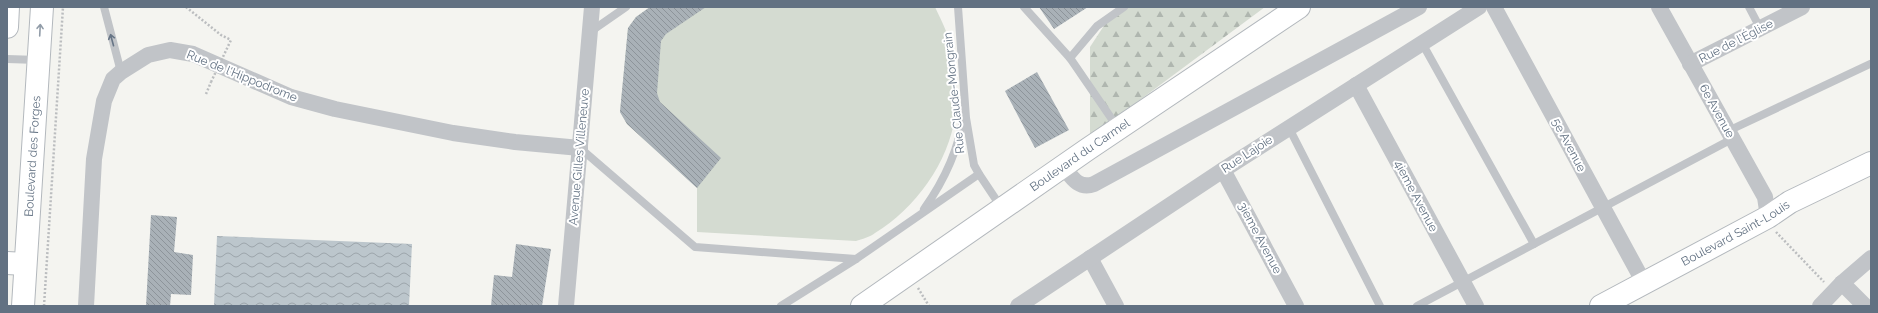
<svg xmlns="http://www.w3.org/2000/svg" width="1878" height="313" viewBox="0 0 1878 313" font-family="Raleway,sans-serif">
  <defs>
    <pattern id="forest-firs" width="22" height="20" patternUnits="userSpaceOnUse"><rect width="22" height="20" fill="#d4dbd1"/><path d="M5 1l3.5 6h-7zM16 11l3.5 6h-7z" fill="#afb6af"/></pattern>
    <pattern id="water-waves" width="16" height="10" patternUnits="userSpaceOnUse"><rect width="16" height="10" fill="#bcc6cc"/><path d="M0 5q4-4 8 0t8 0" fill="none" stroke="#9ca5ab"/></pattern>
    <pattern id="building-back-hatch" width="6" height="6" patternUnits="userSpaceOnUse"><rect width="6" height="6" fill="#a9b1b7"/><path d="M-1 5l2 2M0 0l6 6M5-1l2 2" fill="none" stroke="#8d949a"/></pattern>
  </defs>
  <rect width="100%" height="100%" fill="#f4f4f0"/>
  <polygon fill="url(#forest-firs)" points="1124,7 1265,7 1090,137 1090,47 1109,18"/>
  <path fill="#d4dbd1" d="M 650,7 L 935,7 C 942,22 951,39 953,55 C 956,75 958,96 955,116 C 949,162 915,209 875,233 C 870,237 862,239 856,241 L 697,232 L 697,188 L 627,124 L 620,112 L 628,28 L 636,17 Z"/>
  <polygon fill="url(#water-waves)" points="217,236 412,244 409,306 214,306"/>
  <g fill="url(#building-back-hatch)">
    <polygon points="650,7 706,7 666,34 661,41 657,93 660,102 721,158 697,188 627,124 620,112 628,28 636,17"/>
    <polygon points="1039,7 1088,7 1054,29"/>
    <polygon points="1037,72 1069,130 1035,148 1005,91"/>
    <polygon points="151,215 177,217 174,252 193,255 191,295 171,294 170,306 146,306"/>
    <polygon points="516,244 551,249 542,306 491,306 494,275 512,277"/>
  </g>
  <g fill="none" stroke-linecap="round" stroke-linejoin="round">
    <g stroke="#b3b8bd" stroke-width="24">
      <g id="secondary">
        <polyline points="7,27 8,7"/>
        <polyline points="7,263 25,264"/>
        <path id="s1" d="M 23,306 L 42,7"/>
        <path id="s2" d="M 862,306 L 1088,149 L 1299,7"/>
        <path id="s3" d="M 1601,306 L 1768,217 L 1790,202 L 1871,163"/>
      </g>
    </g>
    <g stroke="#bbbdbf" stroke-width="2.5" stroke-dasharray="2 2" stroke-linecap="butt">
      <polyline points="186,7 221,35 231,40"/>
      <polyline points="206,94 211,82"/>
      <polyline points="1776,232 1824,282"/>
      <polyline points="918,288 929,306"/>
      <polyline points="44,306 63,7"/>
    </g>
    <g stroke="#c1c4c8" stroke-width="8">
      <polyline points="104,7 121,72"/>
      <polyline points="958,7 966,118 974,165 979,174"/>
      <polyline points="1024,7 1070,58"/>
      <polyline points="1749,7 1760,28"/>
      <polyline points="590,32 626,7"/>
      <polyline points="1422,43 1534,244"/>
      <polyline points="7,59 38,60"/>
      <polyline points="1118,128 1070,58 1097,26 1124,7"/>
      <polyline points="1289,128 1380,306"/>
      <polyline points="1728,131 1870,64"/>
      <polyline points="580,148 695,247 856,259"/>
      <path d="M 924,209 C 944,181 959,148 964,114"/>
      <polyline points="781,306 856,259 979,174 1001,207"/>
      <polyline points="1417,306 1732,139"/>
    </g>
    <g stroke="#c1c4c8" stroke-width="16">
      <polyline points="1494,7 1644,283"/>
      <polyline points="1659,7 1765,197 1768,217"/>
      <polyline points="1690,64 1802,7"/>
      <polyline points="1356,85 1476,306"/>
      <path d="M 1063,166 C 1071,176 1078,190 1094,184 L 1419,7"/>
      <polyline points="1223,170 1296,306"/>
      <polyline points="1090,258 1116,306"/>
      <polyline points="1842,283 1865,306"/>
      <polyline points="86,306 94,159 104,101 113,79 121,72 148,55 170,50 193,54 291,97 335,109 453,133 515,142 580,148"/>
      <polyline points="566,306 592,7"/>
      <polyline points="1018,306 1223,170 1479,7"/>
      <polyline points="1820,306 1842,283 1871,258"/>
    </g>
    <use href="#secondary" stroke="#fff" stroke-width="22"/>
    <polyline stroke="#bbbdbf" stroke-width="2.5" stroke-dasharray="2 2" stroke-linecap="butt" points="211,82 231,40"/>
  </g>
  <defs><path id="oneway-shaft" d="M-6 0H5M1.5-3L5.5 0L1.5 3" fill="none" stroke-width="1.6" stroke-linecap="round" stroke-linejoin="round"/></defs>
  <use stroke="#919ca8" href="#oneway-shaft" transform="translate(40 30) rotate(-87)"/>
  <use stroke="#677586" href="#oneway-shaft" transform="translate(112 40) rotate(-105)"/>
  <g text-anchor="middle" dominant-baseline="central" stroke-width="4" stroke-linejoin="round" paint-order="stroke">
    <g font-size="12" fill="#627182" stroke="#fff">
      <text transform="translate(1736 41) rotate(-27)">Rue de l'Église</text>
      <text transform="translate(242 76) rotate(22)">Rue de l'Hippodrome</text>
      <text transform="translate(954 93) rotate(-96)">Rue Claude-Mongrain</text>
      <text transform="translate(1717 111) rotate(61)">6e Avenue</text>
      <text transform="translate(1569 145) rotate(62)">5e Avenue</text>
      <text transform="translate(1247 154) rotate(-33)">Rue Lajoie</text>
      <text stroke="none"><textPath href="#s2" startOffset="265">Boulevard du Carmel</textPath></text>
      <text stroke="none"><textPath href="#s1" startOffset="150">Boulevard des Forges</textPath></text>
      <text transform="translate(579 157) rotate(-85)">Avenue Gilles Villeneuve</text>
      <text transform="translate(1416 196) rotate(62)">4ieme Avenue</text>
      <text stroke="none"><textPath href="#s3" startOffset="153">Boulevard Saint-Louis</textPath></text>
      <text transform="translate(1260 238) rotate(62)">3ieme Avenue</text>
    </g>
  </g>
  <rect width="1878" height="313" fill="none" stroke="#627182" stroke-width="16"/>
</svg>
